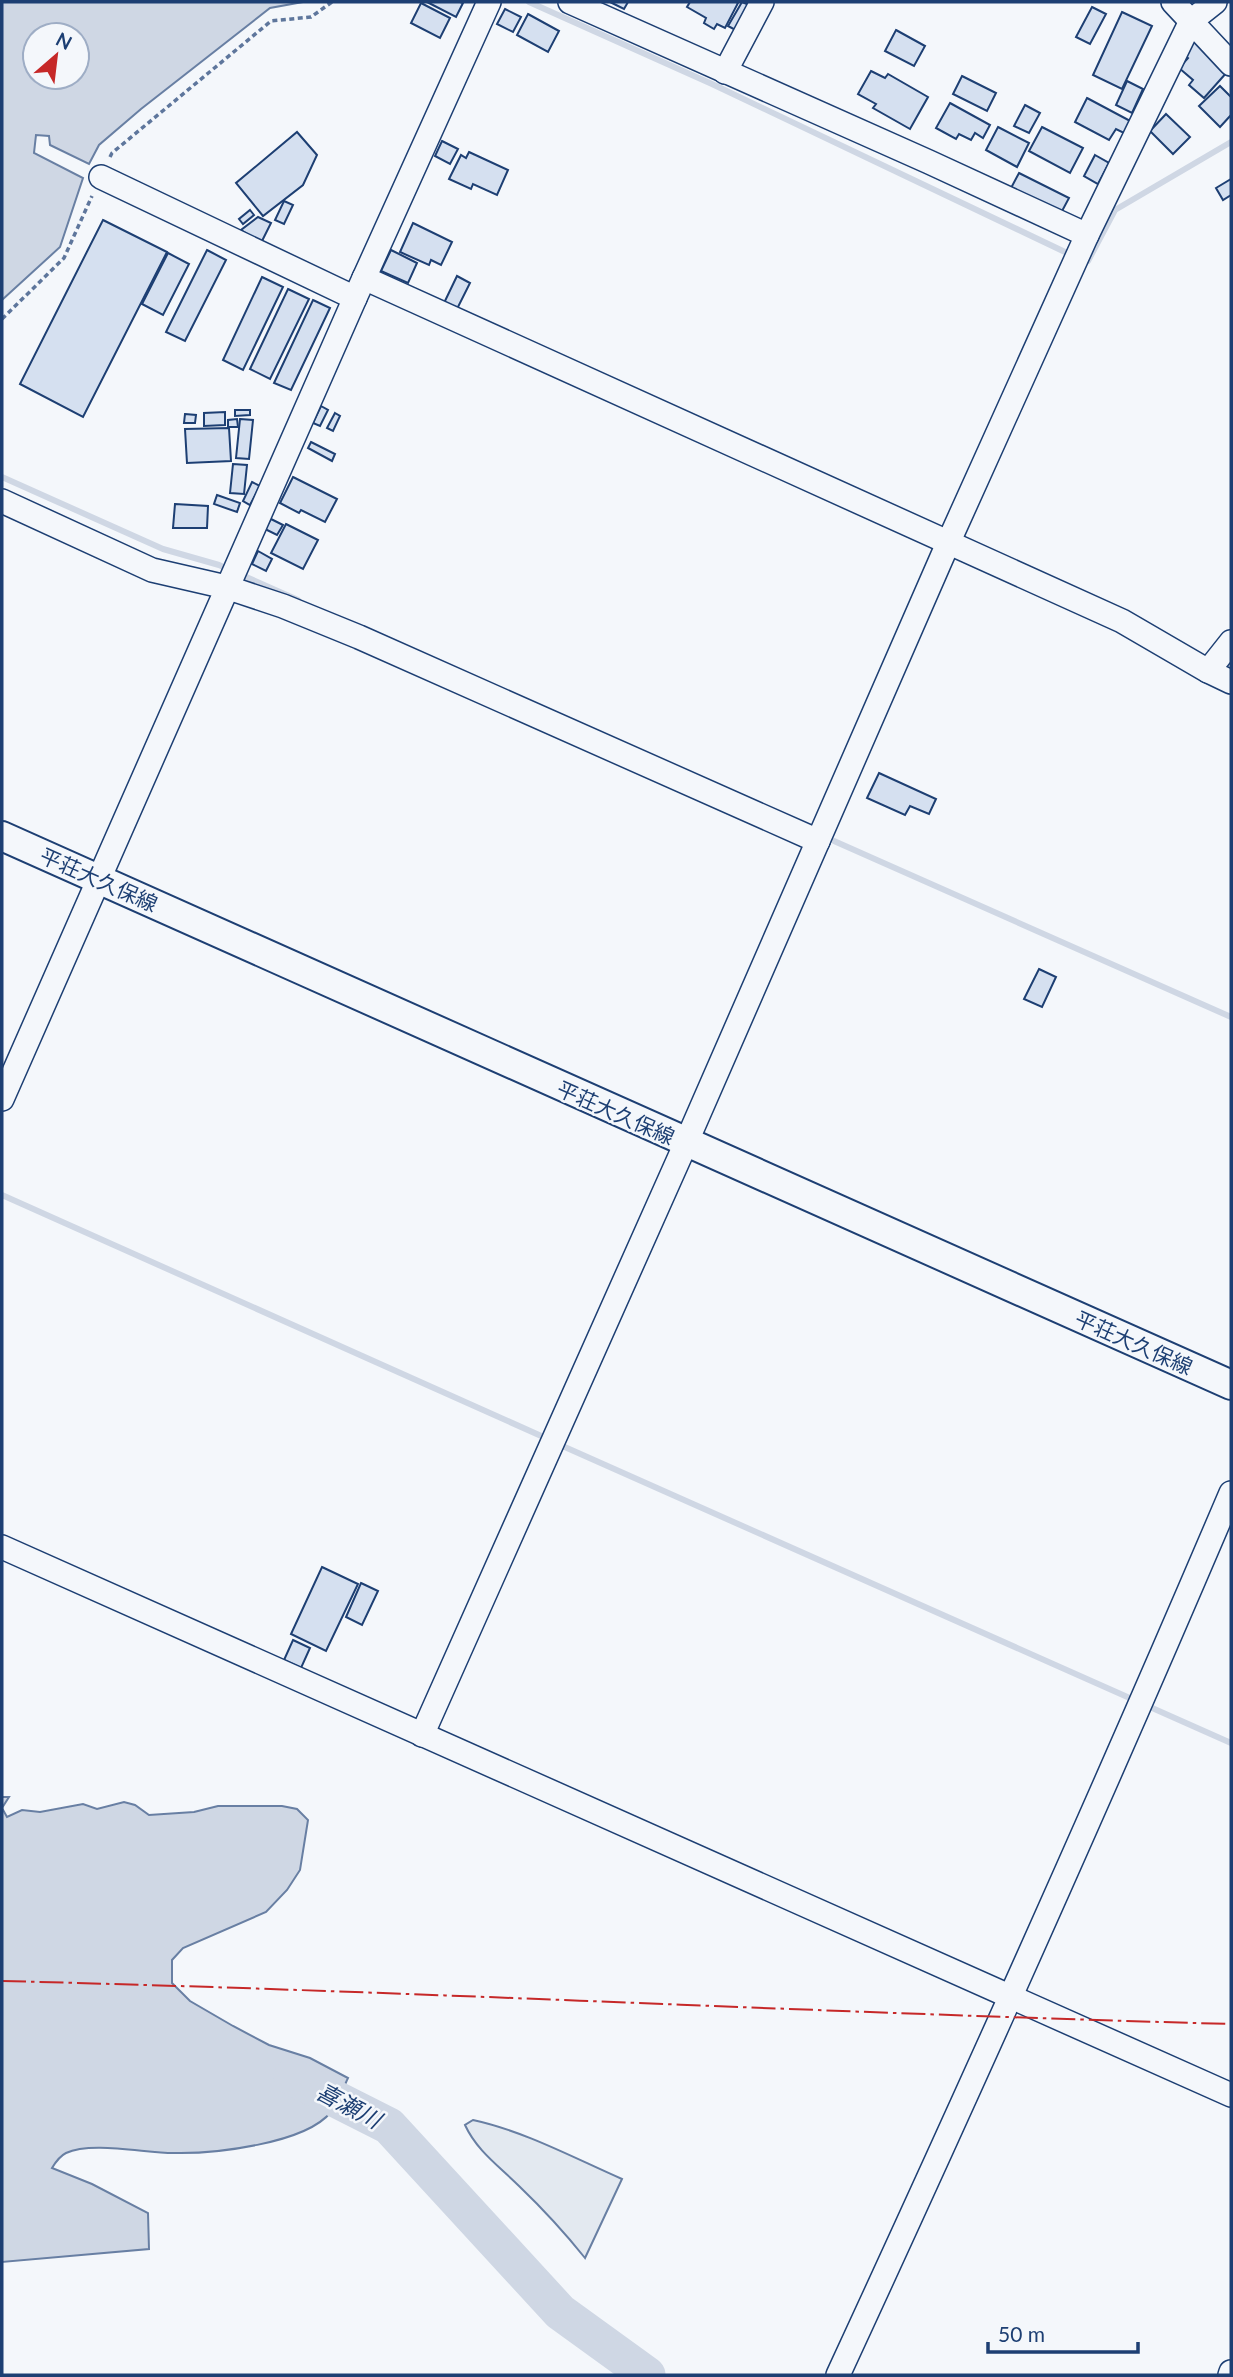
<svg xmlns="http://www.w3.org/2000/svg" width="1233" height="2377" viewBox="0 0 1233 2377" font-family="Lato,'Noto Sans JP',sans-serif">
  <rect width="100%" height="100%" fill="#f4f7fb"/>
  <path fill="#e3e9f0" stroke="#687fa3" stroke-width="2" d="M 473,2120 C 524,2131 574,2158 622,2179 L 585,2258 C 565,2233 543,2209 519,2186 C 499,2166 477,2151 465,2125 Z"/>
  <g fill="#cfd7e4" stroke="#687fa3" stroke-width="2" fill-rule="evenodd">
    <path d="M 2,2 L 303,2 L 270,8 L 141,109 L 99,145 L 89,164 L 50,145 L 49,136 L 36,135 L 34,153 L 83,178 L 60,247 L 2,300 ZM 35,35 L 77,35 L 77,77 L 35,77 Z"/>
    <path d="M 2,1797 L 9,1797 L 2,1808 L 7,1817 L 22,1810 L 40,1812 L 83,1804 L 97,1809 L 124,1802 L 135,1805 L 149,1815 L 194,1812 L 218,1806 L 282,1806 L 297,1809 L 308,1820 L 300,1870 L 287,1890 L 266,1912 L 183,1948 L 172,1960 L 172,1983 L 190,2001 L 233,2026 L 269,2045 L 310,2058 L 348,2078 C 343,2088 339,2103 331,2112 C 305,2144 213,2154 173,2153 C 145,2153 91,2141 66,2153 C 60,2156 55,2163 52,2168 L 92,2184 L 148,2213 L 149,2249 L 2,2262 Z"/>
  </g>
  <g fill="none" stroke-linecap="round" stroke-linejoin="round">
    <g stroke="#cfd7e4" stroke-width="6">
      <polyline points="529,2 712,84 1065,252"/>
      <polyline points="1088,261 1115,210 1231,142"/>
      <polyline points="2,477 163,549 219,565 298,600"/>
      <polyline points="834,841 1231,1017"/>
      <polyline points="2,1195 548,1439"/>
      <polyline points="558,1444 1231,1743"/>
    </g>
    <polyline stroke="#cfd7e4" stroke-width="37" points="292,2077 389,2126 560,2312 647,2375"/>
  </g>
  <g fill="#d5e0f0" stroke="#1d3f73" stroke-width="2">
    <polygon points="427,2 460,2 463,3 456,17"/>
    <polygon points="610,2 628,2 624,9"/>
    <polygon points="690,2 736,2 738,3 725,28 717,24 714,29 704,23 706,18 687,7"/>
    <polygon points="742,2 754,7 741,33 728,26"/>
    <polygon points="421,3 450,18 440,38 411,23"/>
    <polygon points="1092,7 1106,14 1090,44 1076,37"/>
    <polygon points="505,9 521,17 513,32 497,24"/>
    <polygon points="1122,12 1152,26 1122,89 1093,75"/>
    <polygon points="528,14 559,31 548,52 517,35"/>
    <polygon points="896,30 925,46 914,66 885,51"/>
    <polygon points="1195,38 1228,71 1204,98 1189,85 1193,80 1179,68 1188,58 1182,53"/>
    <polygon points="871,71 885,78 888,74 928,97 910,129 873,108 876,104 858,94"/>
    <polygon points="962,76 996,93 987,111 953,94"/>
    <polygon points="1127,81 1143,89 1132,113 1116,105"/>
    <polygon points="1220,86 1231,97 1231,115 1220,127 1199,106"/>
    <polygon points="1087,98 1134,123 1128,135 1116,129 1109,140 1075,122"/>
    <polygon points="950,103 990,125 983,138 975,133 971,140 959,134 956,139 936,128"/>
    <polygon points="1025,105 1040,113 1029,133 1014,126"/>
    <polygon points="1166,114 1190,137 1173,154 1150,131"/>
    <polygon points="998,127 1029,143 1017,167 986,150"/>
    <polygon points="1042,127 1083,148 1070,173 1029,151"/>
    <polygon points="297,132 317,155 303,185 263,216 236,183"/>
    <polygon points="442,141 458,149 450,164 435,156"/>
    <polygon points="469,152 508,170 497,195 473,184 471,189 449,179 461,155 466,158"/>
    <polygon points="1095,155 1109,163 1098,184 1084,176"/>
    <polygon points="1019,173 1069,198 1061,213 1011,188"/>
    <polygon points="1231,179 1231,195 1223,200 1216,188"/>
    <polygon points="284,201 293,205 284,224 275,220"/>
    <polygon points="250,210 254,215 243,224 239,219"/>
    <polygon points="258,217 271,223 261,243 241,230"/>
    <polygon points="103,220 167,252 83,417 20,384"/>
    <polygon points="413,223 452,242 441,265 431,260 429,265 400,252"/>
    <polygon points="207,250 226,260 185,341 166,332"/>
    <polygon points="391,250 417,263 408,283 381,271"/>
    <polygon points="168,253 189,264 163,315 142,304"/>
    <polygon points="457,276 470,283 457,309 444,303"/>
    <polygon points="262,277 283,287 243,370 223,360"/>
    <polygon points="288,289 309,299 270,379 250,369"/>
    <polygon points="313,300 330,308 291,390 274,383"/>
    <polygon points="321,406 328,410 320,426 313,423"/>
    <polygon points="235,410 250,410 250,415 235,416"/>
    <polygon points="225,412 225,425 204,426 204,413"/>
    <polygon points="335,413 340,416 333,431 327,428"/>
    <polygon points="185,414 196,415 195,423 184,423"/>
    <polygon points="237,419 238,427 228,427 228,420"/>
    <polygon points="240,419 253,420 249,459 236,458"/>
    <polygon points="229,428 231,461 187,463 185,429"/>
    <polygon points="311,442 335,454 332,461 308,448"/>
    <polygon points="233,464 247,465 244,494 230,493"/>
    <polygon points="293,477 337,499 325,522 301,510 299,513 280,503"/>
    <polygon points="252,482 260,486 250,505 243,501"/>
    <polygon points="217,495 240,503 237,512 214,504"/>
    <polygon points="175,504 208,506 207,528 173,528"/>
    <polygon points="271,519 283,525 277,535 265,529"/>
    <polygon points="286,524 318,540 303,569 271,553"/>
    <polygon points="258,551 272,559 266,571 252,564"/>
    <polygon points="879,773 936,799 929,814 910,806 905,815 867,798"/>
    <polygon points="1039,969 1056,977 1042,1007 1024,999"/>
    <polygon points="322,1567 358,1584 326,1651 291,1634"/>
    <polygon points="361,1583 378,1591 362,1625 346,1617"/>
    <polygon points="293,1640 310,1648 301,1668 284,1660"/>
  </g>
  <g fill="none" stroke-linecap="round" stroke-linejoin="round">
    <g stroke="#1d3f73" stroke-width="26">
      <g id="minor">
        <polyline points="570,2 929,162 1087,235"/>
        <polyline points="1173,2 1231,64"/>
        <polyline points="725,72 762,2"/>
        <polyline points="101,177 355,298"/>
        <polyline points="364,278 1122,621 1208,671 1231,682"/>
        <polyline points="2,501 152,570 226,587 283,606 359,637 818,841"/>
        <polyline points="1208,671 1231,642"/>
        <polyline points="2,1099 355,298 489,2"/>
        <polyline points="2,1547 1231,2095"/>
        <polyline points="422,1735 686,1143 949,541 1087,235 1191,21 1215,2"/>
        <path d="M 838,2375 C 973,2083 1105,1789 1231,1493"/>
        <polyline points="1230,2375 1231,2372"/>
      </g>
    </g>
    <g stroke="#1d3f73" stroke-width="32">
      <polyline id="major" points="2,836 1231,1385"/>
    </g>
    <g stroke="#5e769c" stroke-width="3.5" stroke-dasharray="5 3.5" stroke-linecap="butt">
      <polyline points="110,157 112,153 271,21 311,17 332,2"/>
      <polyline points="2,319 64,258 92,196"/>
    </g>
    <use href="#minor" stroke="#f4f7fb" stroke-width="23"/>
    <use href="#major" stroke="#f4f7fb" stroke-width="28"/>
    <path stroke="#c62828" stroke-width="2" stroke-dasharray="24 5 3.5 5" stroke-linecap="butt" d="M 2,1981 C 412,1991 821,2013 1231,2024"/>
  </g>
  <g text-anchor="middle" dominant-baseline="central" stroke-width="5" stroke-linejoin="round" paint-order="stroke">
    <g font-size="21" fill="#1d3f73" stroke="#f4f7fb">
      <text transform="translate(99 879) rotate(24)">平荘大久保線</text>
      <text transform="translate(616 1112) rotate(24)">平荘大久保線</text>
      <text transform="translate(1134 1342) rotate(24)">平荘大久保線</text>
    </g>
    <g font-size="23" font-style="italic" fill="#1d3f73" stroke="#f4f7fb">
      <text transform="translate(349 2105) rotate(28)">喜瀬川</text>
    </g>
  </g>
  <rect width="1233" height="2377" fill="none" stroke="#1d3f73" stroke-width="7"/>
  <g transform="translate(56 56) rotate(28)"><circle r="33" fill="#f4f7fb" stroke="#9eadc5" stroke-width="2"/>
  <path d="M0-5L12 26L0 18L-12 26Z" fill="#c62828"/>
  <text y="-10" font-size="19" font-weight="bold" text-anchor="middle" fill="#1d3f73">N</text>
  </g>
  <path d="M988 2342v10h150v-10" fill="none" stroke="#1d3f73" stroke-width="3.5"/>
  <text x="998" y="2342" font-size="21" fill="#1d3f73" stroke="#f4f7fb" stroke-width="5" paint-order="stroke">50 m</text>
</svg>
